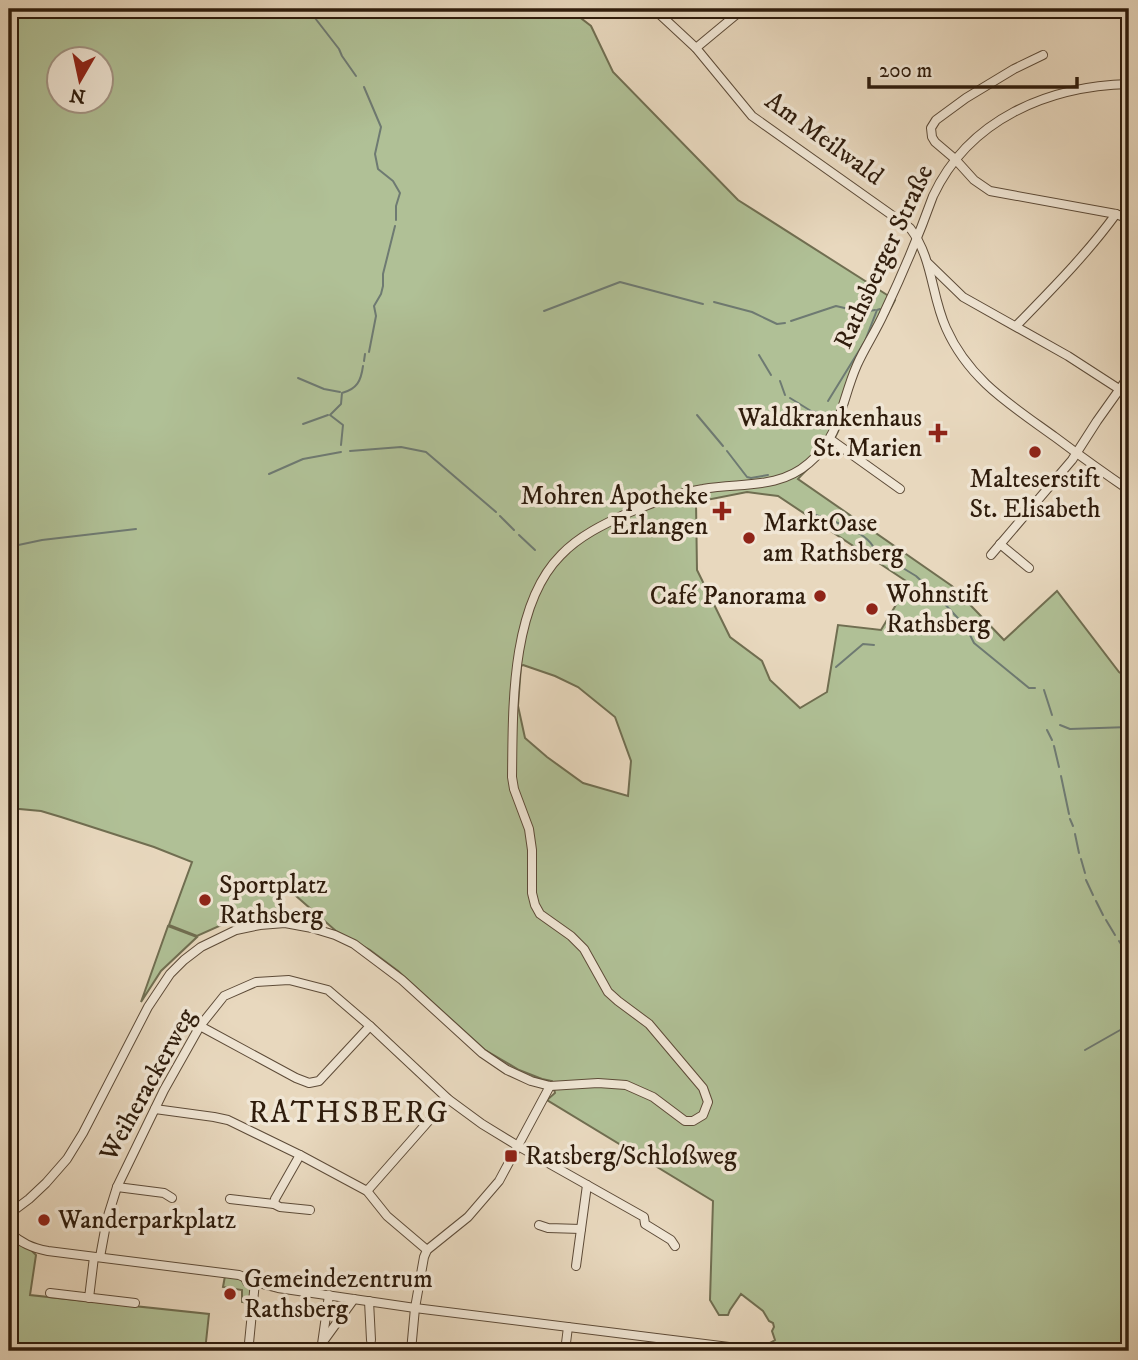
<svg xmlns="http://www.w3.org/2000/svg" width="1138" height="1360" viewBox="0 0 1138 1360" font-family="'IM FELL DW Pica',serif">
  <rect width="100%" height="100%" fill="#e8d8be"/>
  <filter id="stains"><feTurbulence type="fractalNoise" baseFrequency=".00286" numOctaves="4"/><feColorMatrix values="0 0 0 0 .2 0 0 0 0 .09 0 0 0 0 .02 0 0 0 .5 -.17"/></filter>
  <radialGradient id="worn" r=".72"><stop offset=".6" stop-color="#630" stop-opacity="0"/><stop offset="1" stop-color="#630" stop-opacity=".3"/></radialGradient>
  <g fill="#b0c096" stroke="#706e51" stroke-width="2" fill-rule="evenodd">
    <path d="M 9,9 L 569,9 L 591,26 L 613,72 L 738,200 L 895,300 C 883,324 867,347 857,372 C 847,397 845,427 828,448 C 819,459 807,469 798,479 L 952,586 L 1004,640 L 1057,591 L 1119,672 L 1129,679 L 1129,1351 L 761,1351 L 761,1348 L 775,1340 L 772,1331 L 774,1327 L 773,1323 L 769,1321 L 763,1311 L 741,1294 L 730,1310 L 728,1315 L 719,1315 L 710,1300 L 713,1201 L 547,1100 L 555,1093 L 552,1081 L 542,1079 L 519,1070 L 485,1050 L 398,971 L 370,950 L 336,931 L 288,889 L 279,886 L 277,888 L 279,915 L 256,917 L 229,924 L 228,922 L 197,936 L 169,925 L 192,862 L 154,847 L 61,817 L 41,811 L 9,808 ZM 60,60 L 102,60 L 102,102 L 60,102 ZM 747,492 L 778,496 L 909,583 L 881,630 L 838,625 L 827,692 L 800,708 L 770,680 L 762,661 L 730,637 L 697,570 L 696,502 ZM 523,665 L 555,676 L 578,687 L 615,717 L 631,761 L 628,796 L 583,783 L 547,757 L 525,738 L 518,706 L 521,666 Z"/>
    <polygon points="168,926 197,937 161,971 141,1002"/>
    <polygon points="9,1232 27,1246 36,1255 30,1295 209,1314 205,1351 9,1351"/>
    <polygon points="225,1276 241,1279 244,1285 251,1288 249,1303 242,1302 242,1290 223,1287"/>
  </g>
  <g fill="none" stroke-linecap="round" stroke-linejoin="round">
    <g stroke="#6e7a72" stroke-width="2">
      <polyline points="308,9 339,49 342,56 356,76"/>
      <polyline points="364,87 381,127 375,154 378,169 393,181 400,193 396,206 396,220"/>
      <polyline points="714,302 752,312 777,324 785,323"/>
      <polyline points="544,311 620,282 703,304"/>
      <polyline points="863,312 875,310"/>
      <polyline points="791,321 836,306 853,310"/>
      <polyline points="369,352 376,316 374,306 381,294 383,286 383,274 395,226"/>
      <polyline points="759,355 771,375"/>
      <polyline points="364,361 365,354"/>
      <polyline points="298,378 324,389 340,392"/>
      <polyline points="780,381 785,395"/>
      <polyline points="790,398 811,411 824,414"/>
      <polyline points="828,401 865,341 877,310 880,309"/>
      <polyline points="697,415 723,446"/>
      <polyline points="303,424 328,415"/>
      <path d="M 341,445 L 343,425 L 330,415 L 341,404 L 342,393 C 357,389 361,381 363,366"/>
      <polyline points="350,451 401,447 426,452 496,512"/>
      <polyline points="727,451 747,477 751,478 768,475"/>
      <polyline points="269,474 303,459 341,452"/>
      <path d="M 813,514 C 831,520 870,532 875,551 L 916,576 L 937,595"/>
      <polyline points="500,516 514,530"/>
      <polyline points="519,535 535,550"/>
      <polyline points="9,547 42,540 136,529"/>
      <polyline points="942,601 966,627 974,643 1029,688 1035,688"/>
      <polyline points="836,667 863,644 874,645"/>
      <polyline points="1044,690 1052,715"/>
      <polyline points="1060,725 1070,729 1129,727"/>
      <polyline points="1047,730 1052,740"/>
      <polyline points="1054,746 1059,767"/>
      <polyline points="1061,776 1069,814"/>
      <polyline points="1070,819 1073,826"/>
      <polyline points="1075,834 1079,853"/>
      <polyline points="1081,859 1085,873"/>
      <polyline points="1086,880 1093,895"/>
      <polyline points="1096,901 1103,915"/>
      <polyline points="1106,920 1115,935"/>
      <polyline points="1119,941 1129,956"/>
      <polyline points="1085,1050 1129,1025"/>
    </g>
    <g stroke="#5d4b38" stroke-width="10">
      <g id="minor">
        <path d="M 654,9 L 696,48 L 752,116 L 910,228 C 933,258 931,295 946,328 C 969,380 1011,405 1055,437 C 1079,455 1104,473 1129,490"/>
        <polyline points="696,48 743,9"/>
        <polyline points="1043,55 1014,69 966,98 936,120 931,128 932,137 935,142 955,159 974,180 990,191 1116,214 1129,219"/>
        <polyline points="929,264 963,297 1068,356 1119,389"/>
        <path d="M 1016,326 C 1051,290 1087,254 1116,214"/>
        <polyline points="830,439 900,489"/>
        <polyline points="1000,544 1029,568"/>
        <polyline points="991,555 1072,460 1097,421 1129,376"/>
        <polyline points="200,1026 296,1078 309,1083 319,1081 370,1026"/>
        <polyline points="155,1109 214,1117 228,1120 300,1155 367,1191 387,1216 427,1250"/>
        <polyline points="117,1187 164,1193 172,1198"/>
        <polyline points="367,1191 448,1099"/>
        <polyline points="230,1199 274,1204 275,1199 300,1155"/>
        <polyline points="274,1204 280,1207 310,1210"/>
        <path d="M 9,1214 L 29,1199 L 46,1183 L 67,1159 L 83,1133 L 148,1007 L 170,974 L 184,960 L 201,947 L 236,930 L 260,925 L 285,923 L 312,928 L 335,935 L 354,944 L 402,980 L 482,1053 L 507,1070 L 531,1081 L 550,1086 L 598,1083 L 626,1085 L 653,1097 L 685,1121 L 693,1121 L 703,1115 L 708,1102 L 703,1088 L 649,1024 L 618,1001 L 608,992 L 584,949 L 571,936 L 540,914 L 535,905 L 532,893 L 532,850 L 529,829 L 514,789 L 512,777 C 513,710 510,606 561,555 C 579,536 604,524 628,513 C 652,503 677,493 703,489 C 741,482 778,490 809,463 C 841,436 841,401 857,365 C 865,347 876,331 884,313 C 902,275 919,235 933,196 C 969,119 1048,86 1129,84"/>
        <polyline points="539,1225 548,1228 581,1229"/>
        <path d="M 9,1232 C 21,1243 32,1248 48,1251 L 239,1275 L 255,1282 L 278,1288 L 415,1308 L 753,1350 L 753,1351"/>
        <polyline points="100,1257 107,1219 117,1187 164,1090 200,1026 224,996 256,982 289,980 328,990 370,1026 448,1099 482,1124 518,1146 644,1217 645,1224 671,1240 675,1246"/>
        <polyline points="576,1266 587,1185"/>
        <polyline points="255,1282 249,1343 250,1347 256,1351"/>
        <polyline points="50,1293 135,1303"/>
        <polyline points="89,1298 94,1257"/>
        <polyline points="369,1301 371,1340"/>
        <polyline points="325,1339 354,1299"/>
        <polyline points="321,1351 329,1295"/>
        <polyline points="411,1351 415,1308 424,1257 427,1250 468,1217 499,1181 550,1086"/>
        <polyline points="565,1351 568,1327"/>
      </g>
    </g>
    <use href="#minor" stroke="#f0e6d5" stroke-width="8"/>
  </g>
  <g fill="#8f2418" stroke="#f0e6d5" stroke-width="2.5">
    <path d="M934.5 422.5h7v7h7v7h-7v7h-7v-7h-7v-7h7z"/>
    <circle cx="1035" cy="452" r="7"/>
    <path d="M718.5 500.5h7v7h7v7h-7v7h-7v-7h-7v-7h7z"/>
    <circle cx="749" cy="538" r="7"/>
    <circle cx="820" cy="596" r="7"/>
    <circle cx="872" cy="609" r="7"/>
    <circle cx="205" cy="900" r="7"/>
    <rect x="504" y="1149" width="14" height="14" rx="3.5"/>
    <circle cx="44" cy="1220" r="7"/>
    <circle cx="230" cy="1294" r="7"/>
  </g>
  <g text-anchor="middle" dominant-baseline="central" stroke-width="7" stroke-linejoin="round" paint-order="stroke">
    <g font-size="26" fill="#2f1c0c" stroke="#f0e6d5">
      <text transform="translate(824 139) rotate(36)">Am Meilwald</text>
      <text transform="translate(884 257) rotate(-65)">Rathsberger Straße</text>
      <text transform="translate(148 1085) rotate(-61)">Weiherackerweg</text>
    </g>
    <g font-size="26" fill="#2f1c0c" stroke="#f0e6d5" text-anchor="start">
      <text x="922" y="418" text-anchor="end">Waldkrankenhaus<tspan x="922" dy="30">St. Marien</tspan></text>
      <text x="1035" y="479" text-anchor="middle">Malteserstift<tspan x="1035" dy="30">St. Elisabeth</tspan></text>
      <text x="708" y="496" text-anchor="end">Mohren Apotheke<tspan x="708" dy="30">Erlangen</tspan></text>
      <text x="763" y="523">MarktOase<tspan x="763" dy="30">am Rathsberg</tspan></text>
      <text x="886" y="594">Wohnstift<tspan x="886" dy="30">Rathsberg</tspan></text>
      <text x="806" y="596" text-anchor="end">Café Panorama</text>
      <text x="219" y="885">Sportplatz<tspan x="219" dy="30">Rathsberg</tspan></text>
      <text x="525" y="1156">Ratsberg/Schloßweg</text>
      <text x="58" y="1220">Wanderparkplatz</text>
      <text x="244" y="1279">Gemeindezentrum<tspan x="244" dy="30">Rathsberg</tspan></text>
    </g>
    <g font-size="30" letter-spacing="2" fill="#2f1c0c" stroke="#f0e6d5">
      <text x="349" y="1113">RATHSBERG</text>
    </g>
  </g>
  <rect width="1138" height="1360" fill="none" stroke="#e8d8be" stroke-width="35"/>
  <rect x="10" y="10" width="1117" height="1339" fill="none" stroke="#2f1c0c" stroke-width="3.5"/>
  <rect x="18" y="18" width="1103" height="1325" fill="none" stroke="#2f1c0c" stroke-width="2"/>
  <g transform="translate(80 80) rotate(189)"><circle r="33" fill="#f0e6d5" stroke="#a39585" stroke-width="2"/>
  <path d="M0-5L12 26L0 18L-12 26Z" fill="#8f2418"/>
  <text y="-10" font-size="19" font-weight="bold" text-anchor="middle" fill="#2f1c0c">N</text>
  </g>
  <path d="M869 77v10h208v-10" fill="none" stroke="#2f1c0c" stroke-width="3.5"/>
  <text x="879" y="77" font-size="21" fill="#2f1c0c" stroke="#f0e6d5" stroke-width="5" paint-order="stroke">200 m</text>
  <rect width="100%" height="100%" filter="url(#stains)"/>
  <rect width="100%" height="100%" fill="url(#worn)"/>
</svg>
